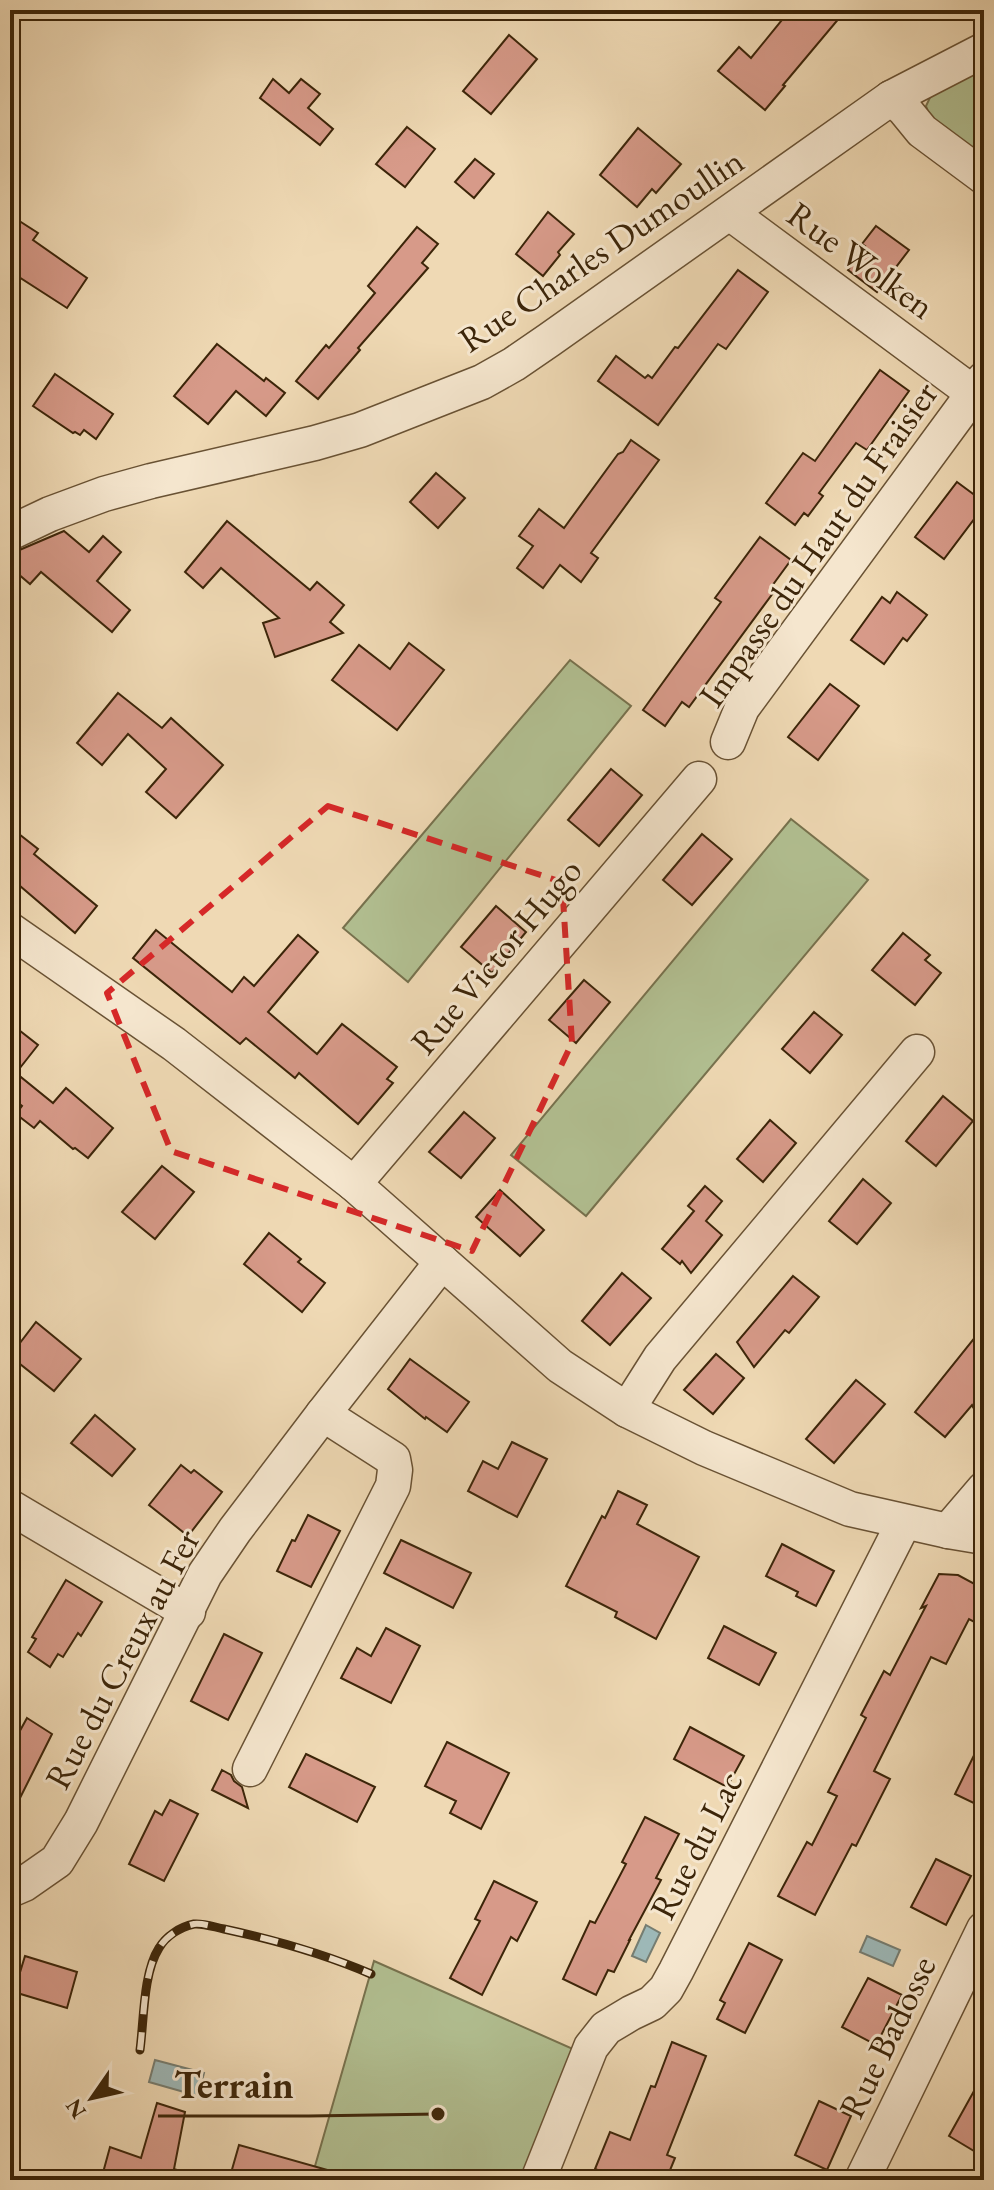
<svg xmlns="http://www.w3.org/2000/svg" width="994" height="2190" viewBox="0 0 994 2190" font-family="'EB Garamond',serif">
  <rect width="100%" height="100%" fill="#efd9b4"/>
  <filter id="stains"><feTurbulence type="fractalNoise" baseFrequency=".0025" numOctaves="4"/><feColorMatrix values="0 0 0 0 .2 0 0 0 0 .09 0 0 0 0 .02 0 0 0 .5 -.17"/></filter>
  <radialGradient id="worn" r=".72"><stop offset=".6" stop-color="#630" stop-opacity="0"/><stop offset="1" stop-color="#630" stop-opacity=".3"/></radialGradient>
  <g fill="#b2c092" stroke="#77724e" stroke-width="2">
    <polygon points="984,63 984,158 932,122 926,106 934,89"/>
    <polygon points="570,660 631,706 408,982 343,928"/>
    <polygon points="791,819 868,880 586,1216 511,1155"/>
    <polygon points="374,1961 573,2049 520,2180 311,2180"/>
  </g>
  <g fill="#9db8b7" stroke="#767d71" stroke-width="2">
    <polygon points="646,1925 660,1933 646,1962 632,1956"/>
    <polygon points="867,1936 900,1950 893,1966 860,1952"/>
    <polygon points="155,2060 204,2073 198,2096 149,2082"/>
  </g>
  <g fill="#d79a89" stroke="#3c2509" stroke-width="2">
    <polygon points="790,10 846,10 783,85 785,86 765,110 718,71 739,47 751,58"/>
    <polygon points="509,35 537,59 491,114 463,91"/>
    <polygon points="273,79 289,93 301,79 320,94 308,108 333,129 320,145 260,98"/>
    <polygon points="407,127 435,149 405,187 376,164"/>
    <polygon points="638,128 681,164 656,193 652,189 637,207 600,175"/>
    <polygon points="475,159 494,174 474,198 455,182"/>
    <polygon points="548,212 574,234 558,252 560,255 543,276 516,254"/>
    <polygon points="10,215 38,233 33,240 87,278 67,308 11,272 10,274"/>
    <polygon points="876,226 909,250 877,292 848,270 865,246 862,244"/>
    <polygon points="417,227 438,244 422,263 428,268 358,348 360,350 318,399 296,381 326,345 329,348 375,293 368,286"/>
    <polygon points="738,270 768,292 726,349 718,344 658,425 598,381 616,356 645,378 648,375 652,378 675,347 678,348"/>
    <polygon points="217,344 264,381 266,378 285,393 266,416 236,391 208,424 174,396"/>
    <polygon points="880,370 909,391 867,450 856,443 819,493 823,496 808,516 804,513 795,525 766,503 803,453 815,461"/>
    <polygon points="55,374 113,414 96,439 84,430 80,435 75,432 73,433 33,406"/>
    <polygon points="631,440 659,460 591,553 598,558 581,582 560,565 543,588 517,568 533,546 519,536 539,509 564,528 618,454 623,452"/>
    <polygon points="436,473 465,498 438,528 410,502"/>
    <polygon points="957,482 984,502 984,506 944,559 915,537"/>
    <polygon points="227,521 310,590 317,582 344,605 330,622 343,633 275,657 263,623 279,618 221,568 203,588 185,572"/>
    <polygon points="64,531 89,552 103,536 121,552 97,581 130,610 112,632 41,572 30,584 10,567 10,554"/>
    <polygon points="760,537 791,560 772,586 776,589 689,707 682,702 665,726 643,710 721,602 715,598"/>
    <polygon points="897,592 927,615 907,641 903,638 884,664 851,640 882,597 890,603"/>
    <polygon points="409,643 444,670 397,730 332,680 359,645 390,669"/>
    <polygon points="830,684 859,706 818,760 788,737"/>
    <polygon points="118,693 162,728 171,718 223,765 176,818 146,792 166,769 128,734 102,765 77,743"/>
    <polygon points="611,769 642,795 599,846 568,820"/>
    <polygon points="10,827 38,849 34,854 97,906 75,933 13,880 10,884"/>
    <polygon points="702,834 732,859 692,905 663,880"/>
    <polygon points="496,906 526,932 492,973 461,947"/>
    <polygon points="156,930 232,992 244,977 254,986 298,935 318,952 268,1012 317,1054 342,1024 397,1067 387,1079 393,1083 358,1124 299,1073 295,1078 246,1038 240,1044 133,958"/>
    <polygon points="903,933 930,955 925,960 941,973 915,1005 872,970"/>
    <polygon points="584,980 610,1002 576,1043 549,1020"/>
    <polygon points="814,1012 842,1035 810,1073 782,1049"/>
    <polygon points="10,1023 38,1045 16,1073 53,1103 66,1088 113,1128 88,1158 75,1148 73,1149 40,1121 34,1128 16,1114 22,1106 10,1096"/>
    <polygon points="943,1096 973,1121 936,1166 906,1141"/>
    <polygon points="464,1112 495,1138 461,1178 429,1152"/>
    <polygon points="770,1120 796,1143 763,1182 737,1159"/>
    <polygon points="162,1166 194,1192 155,1239 122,1212"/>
    <polygon points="863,1179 891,1203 857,1244 829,1221"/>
    <polygon points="705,1186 722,1201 706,1221 722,1235 691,1273 682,1261 680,1264 662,1249 694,1211 688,1206"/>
    <polygon points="500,1190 544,1230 520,1256 476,1217"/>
    <polygon points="269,1233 301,1259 298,1262 325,1283 302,1312 244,1264"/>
    <polygon points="622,1273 651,1298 610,1345 582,1321"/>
    <polygon points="793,1276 819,1297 789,1333 785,1330 754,1367 737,1342"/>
    <polygon points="36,1322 81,1359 54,1391 10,1356"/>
    <polygon points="984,1326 984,1395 973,1407 972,1405 945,1437 915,1412"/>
    <polygon points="716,1354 744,1378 713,1414 684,1390"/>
    <polygon points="410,1359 469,1402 447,1432 426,1417 425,1419 388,1389"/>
    <polygon points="856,1380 885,1404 834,1463 806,1439"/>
    <polygon points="95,1415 135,1449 112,1476 71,1443"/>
    <polygon points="512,1442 547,1459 517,1517 468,1491 483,1461 498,1469"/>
    <polygon points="181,1465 191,1473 194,1470 222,1492 188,1536 149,1505"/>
    <polygon points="618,1491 647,1505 637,1524 699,1557 656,1639 615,1617 617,1612 566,1586 602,1516 605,1518"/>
    <polygon points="308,1515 340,1531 311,1587 277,1571 292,1540 295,1541"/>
    <polygon points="401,1540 471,1573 453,1608 384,1573"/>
    <polygon points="782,1544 834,1571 816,1606 796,1596 798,1592 766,1576"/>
    <polygon points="939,1574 958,1575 984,1589 984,1627 969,1619 946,1664 931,1657 874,1771 890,1779 856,1846 852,1844 815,1915 778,1896 807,1842 812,1845 837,1796 828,1792 866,1718 861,1715 884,1671 890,1675 926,1606 921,1608"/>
    <polygon points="66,1580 102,1602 81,1636 78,1633 63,1657 58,1654 50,1667 28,1652 36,1639 32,1637"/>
    <polygon points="724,1626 776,1653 759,1685 708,1658"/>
    <polygon points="386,1628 420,1646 391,1703 341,1678 357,1648 371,1656"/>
    <polygon points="224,1634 262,1653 228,1720 191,1701"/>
    <polygon points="27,1718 52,1734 10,1818 10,1735 16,1738"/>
    <polygon points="690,1727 744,1756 727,1787 674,1759"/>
    <polygon points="984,1735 984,1808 955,1794"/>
    <polygon points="447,1742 509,1773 481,1829 450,1813 456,1801 425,1786"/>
    <polygon points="306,1754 375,1787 357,1822 289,1787"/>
    <polygon points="222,1770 231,1775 234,1781 242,1787 248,1808 212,1790"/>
    <polygon points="170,1800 198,1814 164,1881 129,1864 155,1811 162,1815"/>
    <polygon points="645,1817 679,1834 656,1878 661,1880 629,1940 630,1940 614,1972 608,1970 596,1995 563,1979 590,1921 595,1923 626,1864 622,1862"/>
    <polygon points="936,1859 971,1876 946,1925 911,1907"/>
    <polygon points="494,1881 537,1902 517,1941 511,1937 482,1995 450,1978 480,1921 475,1919"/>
    <polygon points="749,1943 782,1960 745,2033 717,2019 725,2003 720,2000"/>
    <polygon points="25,1956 77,1972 67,2008 14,1992"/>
    <polygon points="868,1978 902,1995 876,2045 842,2027"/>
    <polygon points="672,2042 706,2056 667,2155 675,2158 666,2180 623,2180 595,2169 610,2132 630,2140 651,2086 655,2087"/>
    <polygon points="984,2073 984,2157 949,2136"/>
    <polygon points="819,2101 851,2116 827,2170 795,2155"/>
    <polygon points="157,2103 185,2112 174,2169 194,2176 193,2180 101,2180 110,2147 141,2158"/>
    <polygon points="239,2145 338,2173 337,2180 229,2180"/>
  </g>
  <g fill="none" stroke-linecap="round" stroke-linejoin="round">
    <g stroke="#695234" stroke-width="37">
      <g id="minor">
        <polyline points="891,98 904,109 922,131 984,177"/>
        <polyline points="730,213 984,401"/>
        <polyline points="10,533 50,514 104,494 151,481 315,443 360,430 482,382 514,364 549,340 891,98 984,50"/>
        <polyline points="728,742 742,708 984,379"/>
        <polyline points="10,930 174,1044 354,1184 560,1366 627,1410 704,1448 850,1509 948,1531 984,1537"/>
        <polyline points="354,1184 699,779"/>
        <polyline points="627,1410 660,1358 917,1052"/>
        <polyline points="10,1507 188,1612"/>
        <polyline points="948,1531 984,1489"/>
        <polyline points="250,1769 393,1486 395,1470 393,1459 323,1414"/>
        <polyline points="10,1890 24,1884 57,1861 81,1822 205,1574 235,1530 323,1414 442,1262"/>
        <polyline points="538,2180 591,2047 606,2028 631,2013 652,2003 666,1989 676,1971 904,1522"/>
        <polyline points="862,2180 984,1929"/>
      </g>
    </g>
    <use href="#minor" stroke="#f5e6ce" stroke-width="34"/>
    <g stroke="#3c2509" stroke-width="9">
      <path id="rail" d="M 140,2050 C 144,2020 143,1973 159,1948 C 166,1936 180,1927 194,1924 C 203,1923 214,1927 224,1929 C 275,1940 322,1953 371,1974"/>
    </g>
    <use href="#rail" stroke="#f5e6ce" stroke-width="6" stroke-dasharray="18" stroke-linecap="butt"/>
  </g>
  <path fill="none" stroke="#d62828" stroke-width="6" stroke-dasharray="16 10" stroke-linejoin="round" d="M 328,806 L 562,882 L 572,1043 L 472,1251 L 171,1151 L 107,993 Z"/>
  <g text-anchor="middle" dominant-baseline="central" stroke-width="6" stroke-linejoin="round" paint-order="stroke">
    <g font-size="36" fill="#3c2509" stroke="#f5e6ce">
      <text transform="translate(601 250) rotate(-34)">Rue Charles Dumoullin</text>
      <text transform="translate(861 260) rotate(36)">Rue Wolken</text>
      <text transform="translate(818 544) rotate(-55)">Impasse du Haut du Fraisier</text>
      <text transform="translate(496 956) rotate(-50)">Rue Victor Hugo</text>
      <text transform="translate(122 1659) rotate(-62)">Rue du Creux au Fer</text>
      <text transform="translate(696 1845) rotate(-63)">Rue du Lac</text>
      <text transform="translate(887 2037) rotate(-64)">Rue Badosse</text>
    </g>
  </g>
  <path fill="none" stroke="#3c2509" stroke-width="3" d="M438 2114L309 2116H158"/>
  <circle fill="#3c2509" stroke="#f5e6ce" stroke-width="3" cx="438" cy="2114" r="8"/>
  <g font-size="38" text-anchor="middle" font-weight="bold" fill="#3c2509" stroke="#f5e6ce" stroke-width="6" stroke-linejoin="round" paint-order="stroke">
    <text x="234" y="2098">Terrain</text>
  </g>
  <rect width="994" height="2190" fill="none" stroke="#efd9b4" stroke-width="40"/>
  <rect x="12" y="12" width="970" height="2166" fill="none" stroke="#3c2509" stroke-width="4"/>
  <rect x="20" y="20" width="954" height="2150" fill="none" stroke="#3c2509" stroke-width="2"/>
  <g transform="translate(92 2098) rotate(236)" stroke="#f5e6ce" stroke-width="6" paint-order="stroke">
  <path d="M0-6L14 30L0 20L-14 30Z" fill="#3c2509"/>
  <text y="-12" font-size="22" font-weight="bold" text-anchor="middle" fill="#3c2509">N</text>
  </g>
  <rect width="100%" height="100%" filter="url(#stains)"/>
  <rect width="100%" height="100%" fill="url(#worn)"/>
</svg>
